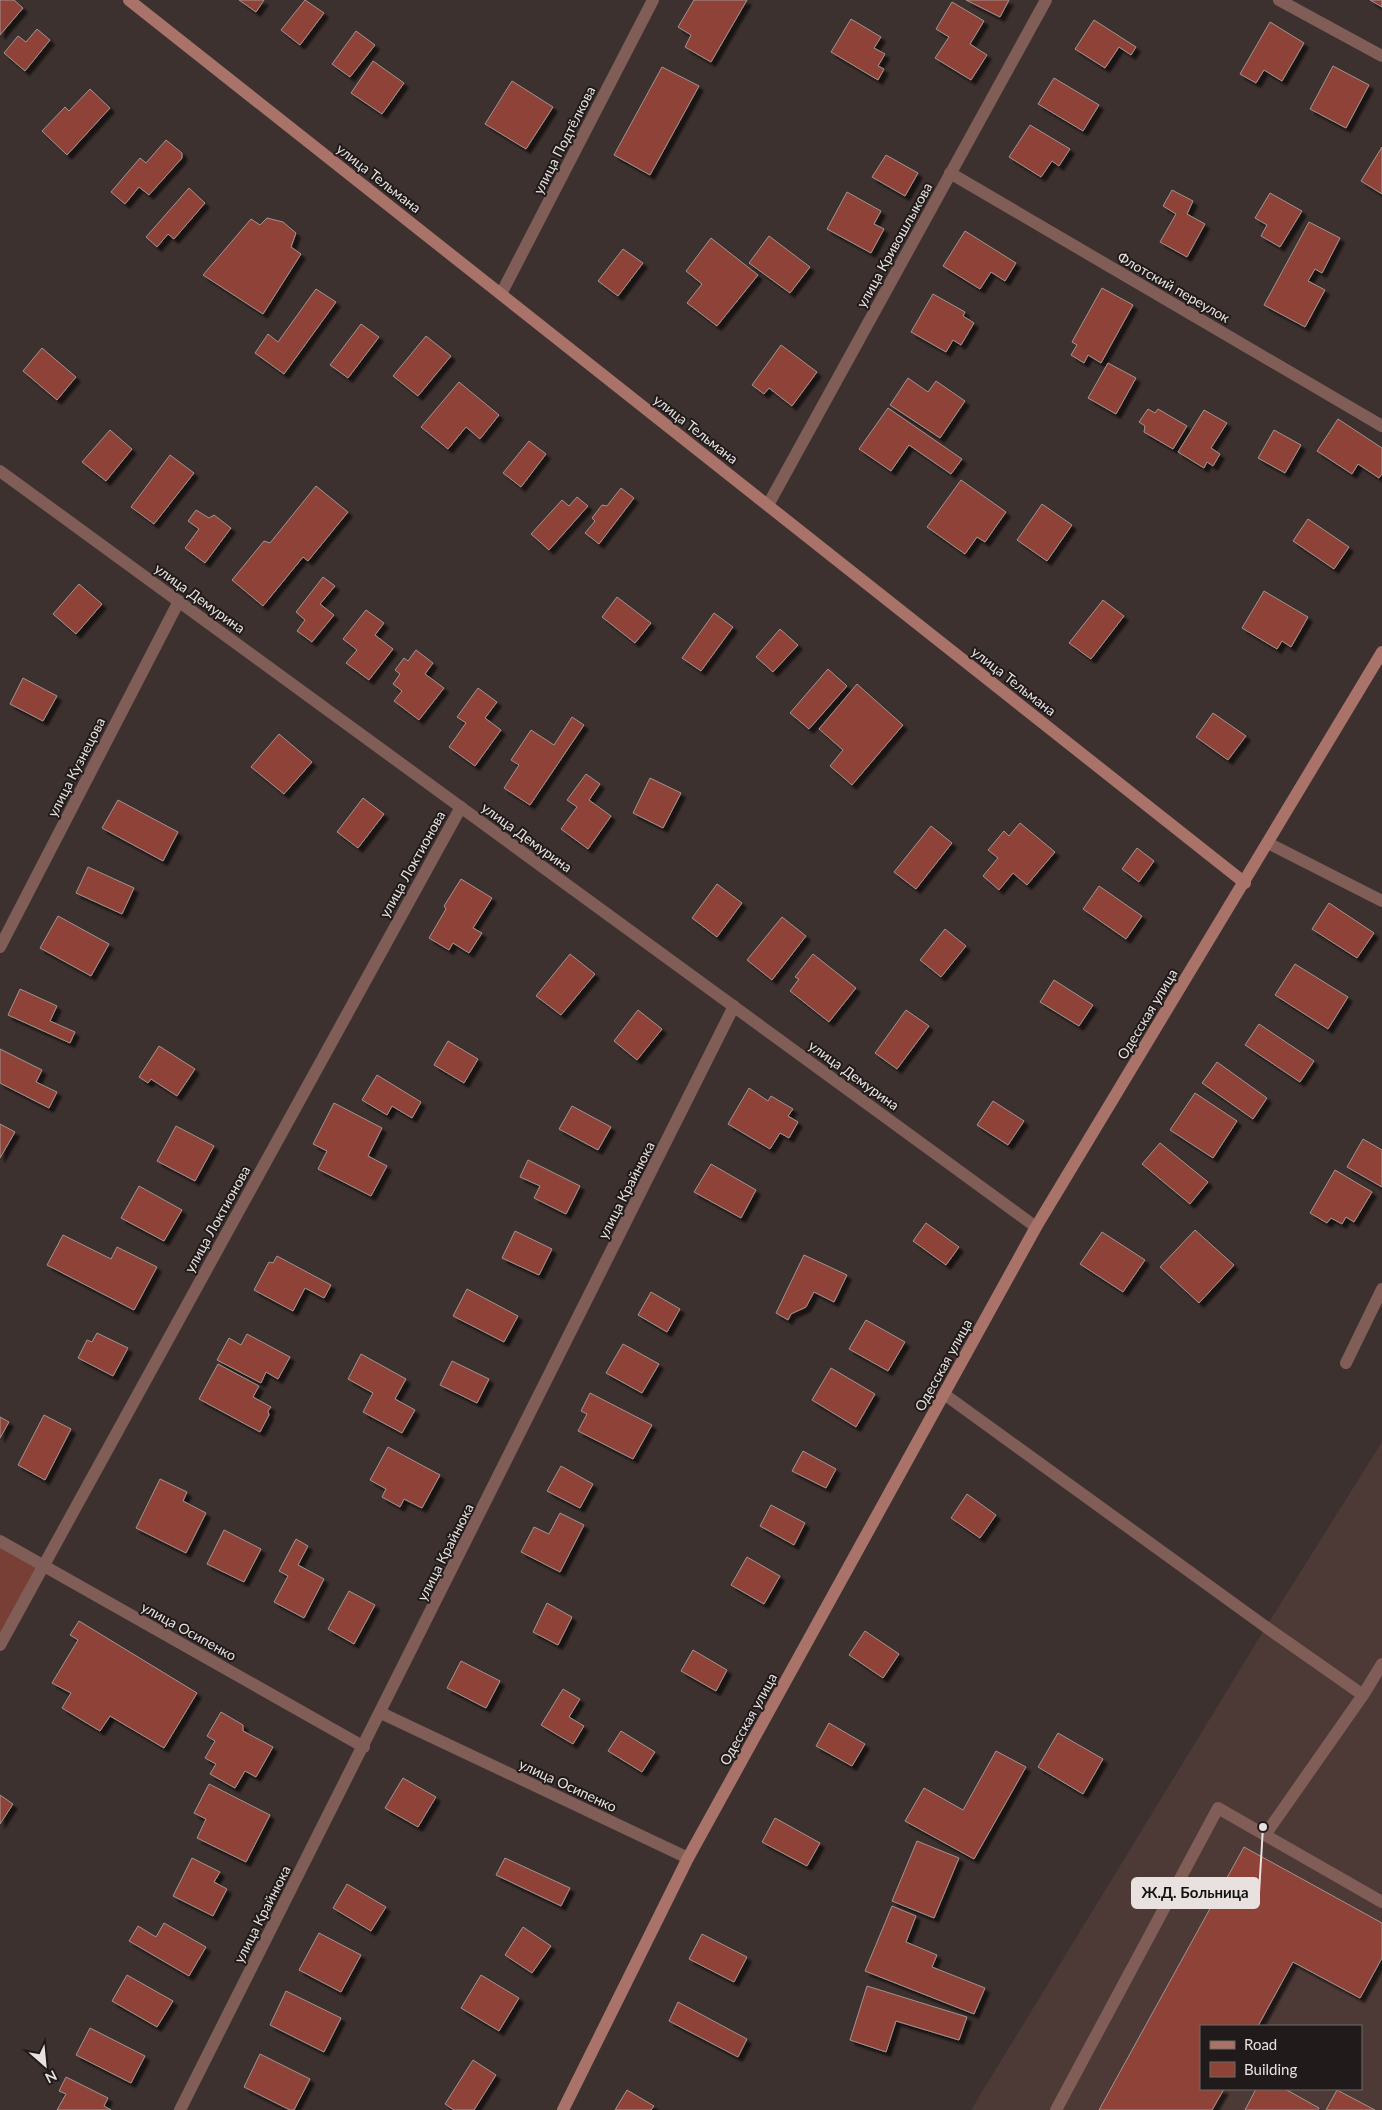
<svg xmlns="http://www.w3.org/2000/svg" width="1382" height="2110" viewBox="0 0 1382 2110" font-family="Lato,sans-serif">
  <defs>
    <filter id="shadow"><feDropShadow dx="4.5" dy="4.5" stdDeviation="1" flood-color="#0009"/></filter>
  </defs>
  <rect width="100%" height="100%" fill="#3d312f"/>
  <path fill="#4d3a37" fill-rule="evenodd" d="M 1382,1442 L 1382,2110 L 971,2110 L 1266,1627 ZM 1201,2026 L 1361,2026 L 1361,2089 L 1201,2089 Z"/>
  <polygon fill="#783f36" points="0,1541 44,1566 0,1645"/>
  <g fill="#8e4337" stroke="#a19390" filter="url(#shadow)">
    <polygon points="0,0 14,0 23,8 0,35"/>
    <polygon points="239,0 264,0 256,12"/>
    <polygon points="305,0 324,13 300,45 281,30"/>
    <polygon points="694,0 747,0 711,62 685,47 691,35 678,27"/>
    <polygon points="966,0 1009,0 1000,17"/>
    <polygon points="1370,0 1382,0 1382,7"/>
    <polygon points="952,2 984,21 970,44 987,55 971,80 935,58 949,37 936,29"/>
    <polygon points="851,19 881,37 874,48 885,54 878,66 884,69 878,80 831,52"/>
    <polygon points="1094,20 1136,47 1131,55 1119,47 1105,68 1075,49"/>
    <polygon points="1270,22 1304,43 1282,81 1264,70 1256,83 1240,74"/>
    <polygon points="37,29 50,40 25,71 4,53 18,36 26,42"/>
    <polygon points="356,31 375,45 350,77 332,64"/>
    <polygon points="373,61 404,83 382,114 351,93"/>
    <polygon points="1333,66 1369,85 1346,128 1310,109"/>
    <polygon points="662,67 699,86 650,175 614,155"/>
    <polygon points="1054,78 1099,105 1083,131 1038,104"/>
    <polygon points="512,81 553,107 526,149 485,124"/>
    <polygon points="90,89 110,108 67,155 42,131 65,107 69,111"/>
    <polygon points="1030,125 1070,149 1059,166 1052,161 1041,177 1009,157"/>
    <polygon points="166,140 182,153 182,158 149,195 139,187 125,204 111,192 140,158 146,163"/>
    <polygon points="1382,147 1382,194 1361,181"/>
    <polygon points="886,155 918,173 905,196 872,177"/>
    <polygon points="189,188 205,203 174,239 168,234 157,247 146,237"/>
    <polygon points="1172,190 1193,201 1187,214 1205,224 1187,257 1160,242 1176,214 1163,206"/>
    <polygon points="847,192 881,211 874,224 884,229 871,253 827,229"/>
    <polygon points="1270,193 1302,211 1280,247 1261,236 1267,225 1255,218"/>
    <polygon points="267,218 283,222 296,233 291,247 301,254 263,314 203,275 251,219 260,225"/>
    <polygon points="1309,222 1340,238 1322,273 1315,269 1308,281 1325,290 1305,327 1264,305"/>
    <polygon points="965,231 1016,263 1005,281 991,272 980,289 943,266"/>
    <polygon points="769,236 810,267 790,293 749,263"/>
    <polygon points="711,238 758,275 717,326 687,303 702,284 686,271"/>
    <polygon points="623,249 643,263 618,296 598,281"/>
    <polygon points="1102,288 1133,305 1101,363 1088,355 1084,363 1071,355 1077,345 1072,342"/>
    <polygon points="316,289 336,302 284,374 255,353 268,334 278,342"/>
    <polygon points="933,294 965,312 963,316 974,323 961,345 953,340 946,352 911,332"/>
    <polygon points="361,324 379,337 348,378 330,365"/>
    <polygon points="426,336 451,356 418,396 393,376"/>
    <polygon points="781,345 817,372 792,406 769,388 764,394 752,385"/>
    <polygon points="42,348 76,377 57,400 23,371"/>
    <polygon points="1108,363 1136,378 1116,414 1088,398"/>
    <polygon points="908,378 928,392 936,381 965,401 940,438 890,405"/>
    <polygon points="459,382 499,415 480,439 466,427 448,449 421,427"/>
    <polygon points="888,408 962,459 951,474 909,445 891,471 859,449"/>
    <polygon points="1148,409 1155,413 1158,409 1187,426 1173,449 1144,432 1145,426 1139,422"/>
    <polygon points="1204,410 1227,423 1211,448 1220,454 1213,466 1207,462 1204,468 1178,452"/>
    <polygon points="1338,419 1382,448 1382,474 1379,478 1358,464 1352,474 1317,451"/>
    <polygon points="110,430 132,449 106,481 82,462"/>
    <polygon points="1274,430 1301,445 1285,473 1258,458"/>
    <polygon points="529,441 546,454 521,487 503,473"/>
    <polygon points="170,455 194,473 154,524 131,507"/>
    <polygon points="961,480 1006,512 985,542 977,537 965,554 927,527"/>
    <polygon points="316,486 348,512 308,561 303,557 263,606 232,580 264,541 270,543"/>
    <polygon points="621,488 634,498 599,544 585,533 595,521 592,518 602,505 607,506"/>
    <polygon points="577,497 588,506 549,550 531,534 562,500 569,506"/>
    <polygon points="1042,504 1072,525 1047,561 1017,540"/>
    <polygon points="196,510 209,518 214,515 231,528 205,563 185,548 199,529 188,521"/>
    <polygon points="1308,519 1349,547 1334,569 1293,541"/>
    <polygon points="323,577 335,586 320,604 334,615 312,642 297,631 305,620 296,612"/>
    <polygon points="79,584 102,604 76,634 53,614"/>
    <polygon points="1264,591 1308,617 1291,647 1282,641 1277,649 1242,628"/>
    <polygon points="617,597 651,623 635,643 602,617"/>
    <polygon points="1103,600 1124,616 1091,659 1069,643"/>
    <polygon points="366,610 384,623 375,635 393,649 369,680 346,663 357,650 343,639"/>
    <polygon points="714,613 733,627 701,671 682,658"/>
    <polygon points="780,629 798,645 773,672 756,657"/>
    <polygon points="416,650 433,663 425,674 444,688 419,720 394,701 402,691 393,684 400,674 395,670 404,658 408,661"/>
    <polygon points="828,669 847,686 809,729 790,713"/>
    <polygon points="23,678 57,696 43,721 10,704"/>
    <polygon points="857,684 903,725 852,785 830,766 843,750 819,729"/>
    <polygon points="478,688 497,702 485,718 501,730 475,766 449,747 466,723 457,717"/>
    <polygon points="1213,713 1246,736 1228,760 1196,737"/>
    <polygon points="572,717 584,725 530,805 504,788 519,765 511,760 531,730 554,745"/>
    <polygon points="279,734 312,762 284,794 251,767"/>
    <polygon points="586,774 600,784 589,800 611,816 588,849 561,829 577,807 567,800"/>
    <polygon points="650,778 681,793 663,828 633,813"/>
    <polygon points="363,798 384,814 358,848 337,832"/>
    <polygon points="118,800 178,832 163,861 102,828"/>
    <polygon points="1020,823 1055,852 1027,885 1013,873 999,890 983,876 998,858 988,850 1004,831 1009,836"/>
    <polygon points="931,826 952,843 916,889 894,872"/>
    <polygon points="1137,848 1154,861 1139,882 1122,869"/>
    <polygon points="88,867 134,888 122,914 76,893"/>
    <polygon points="461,879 492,898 473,928 482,933 469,953 453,943 449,950 429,938 446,909 444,906"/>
    <polygon points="717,884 742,903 717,937 692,918"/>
    <polygon points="1099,886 1142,916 1126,939 1083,909"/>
    <polygon points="1329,903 1374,933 1357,958 1312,929"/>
    <polygon points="58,916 109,944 91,976 40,948"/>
    <polygon points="782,917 806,936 772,980 747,960"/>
    <polygon points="945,929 966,946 941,977 920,960"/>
    <polygon points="570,954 595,974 561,1015 536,996"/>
    <polygon points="813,954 856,988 829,1022 790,991 799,979 795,977"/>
    <polygon points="1295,964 1348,997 1328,1029 1275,995"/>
    <polygon points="1054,980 1093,1005 1079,1026 1040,1002"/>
    <polygon points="20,989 57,1006 50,1021 75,1032 70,1043 8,1015"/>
    <polygon points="638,1010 662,1029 637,1060 614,1041"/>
    <polygon points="906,1010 929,1026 897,1069 875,1053"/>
    <polygon points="1259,1024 1314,1061 1300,1082 1245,1045"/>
    <polygon points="448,1041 478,1059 464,1083 434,1065"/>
    <polygon points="159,1046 195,1069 177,1096 151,1079 148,1083 139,1077"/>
    <polygon points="0,1049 42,1070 36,1082 57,1092 49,1108 0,1083"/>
    <polygon points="1217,1062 1267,1098 1253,1119 1202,1083"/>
    <polygon points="377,1075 421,1102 412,1118 392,1106 387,1115 362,1100"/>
    <polygon points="749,1088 768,1101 771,1096 793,1109 788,1116 798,1122 789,1138 780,1133 770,1149 728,1124"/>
    <polygon points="1195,1093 1237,1121 1213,1158 1170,1130"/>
    <polygon points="993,1101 1024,1121 1008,1145 977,1125"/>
    <polygon points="334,1103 382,1128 368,1156 387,1166 371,1196 318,1169 327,1151 313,1144"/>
    <polygon points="572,1106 611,1127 598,1150 559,1129"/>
    <polygon points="0,1124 15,1132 0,1158"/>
    <polygon points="176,1126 214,1146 195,1181 157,1161"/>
    <polygon points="1363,1139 1382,1150 1382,1187 1347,1167"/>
    <polygon points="1160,1143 1208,1182 1190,1204 1142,1164"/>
    <polygon points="528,1160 580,1186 566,1214 534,1198 540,1186 520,1177"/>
    <polygon points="711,1164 756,1190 741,1218 694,1192"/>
    <polygon points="1335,1170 1372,1192 1354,1222 1346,1217 1342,1224 1331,1218 1327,1223 1310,1213"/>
    <polygon points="139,1186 182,1210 164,1241 121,1218"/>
    <polygon points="926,1223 959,1247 946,1265 913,1241"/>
    <polygon points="1195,1230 1234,1265 1199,1303 1160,1267"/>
    <polygon points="515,1231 552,1249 539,1275 502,1258"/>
    <polygon points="1102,1232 1145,1260 1123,1292 1080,1264"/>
    <polygon points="63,1235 111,1259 117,1247 157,1267 134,1310 47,1265"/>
    <polygon points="804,1255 847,1275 834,1302 814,1292 806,1307 791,1314 788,1320 776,1313"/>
    <polygon points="277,1256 331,1285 324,1298 305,1288 293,1311 254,1290 269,1262 273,1263"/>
    <polygon points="467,1289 518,1316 504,1342 453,1316"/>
    <polygon points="651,1292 680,1309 667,1332 638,1315"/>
    <polygon points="866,1320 905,1342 888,1371 849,1349"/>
    <polygon points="97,1333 128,1348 113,1376 78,1358 87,1340 92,1342"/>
    <polygon points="247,1334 290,1357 278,1379 266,1372 261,1383 217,1360 229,1338 241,1345"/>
    <polygon points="623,1344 659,1364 642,1393 606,1373"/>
    <polygon points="361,1354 406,1379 395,1399 415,1410 402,1433 363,1412 373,1393 348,1379"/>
    <polygon points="452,1361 489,1379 477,1403 440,1385"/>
    <polygon points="218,1364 259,1386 253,1397 271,1407 268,1411 269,1415 260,1432 199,1399"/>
    <polygon points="831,1368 875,1394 856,1427 812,1400"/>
    <polygon points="590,1393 652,1425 633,1459 578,1431 587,1414 581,1411"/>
    <polygon points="44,1415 71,1429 45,1480 18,1465"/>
    <polygon points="0,1417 9,1422 0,1438"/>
    <polygon points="388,1447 440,1475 422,1508 404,1499 400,1507 382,1497 386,1489 370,1480"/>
    <polygon points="803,1451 836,1469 826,1488 792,1471"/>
    <polygon points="561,1466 593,1484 580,1508 547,1491"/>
    <polygon points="160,1479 187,1492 183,1501 206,1513 186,1553 136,1528"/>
    <polygon points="967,1494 996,1515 980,1538 951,1518"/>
    <polygon points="771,1505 805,1523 794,1545 760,1526"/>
    <polygon points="560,1513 584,1525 560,1572 521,1552 534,1527 549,1534"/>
    <polygon points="224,1530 261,1549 244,1582 207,1564"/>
    <polygon points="296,1539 308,1546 298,1565 324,1579 304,1618 274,1602 288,1576 279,1571"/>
    <polygon points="747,1557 780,1576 764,1604 731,1585"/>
    <polygon points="349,1591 375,1605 354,1644 328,1629"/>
    <polygon points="547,1603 572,1617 558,1645 533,1632"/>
    <polygon points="79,1621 197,1693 164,1748 110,1716 100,1731 62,1708 71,1693 52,1683 78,1640 70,1635"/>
    <polygon points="865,1631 899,1654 883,1678 849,1655"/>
    <polygon points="693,1650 727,1670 716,1691 681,1671"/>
    <polygon points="461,1661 500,1681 486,1708 447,1688"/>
    <polygon points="563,1689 580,1699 569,1717 584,1726 573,1744 541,1725"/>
    <polygon points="221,1712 243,1725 243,1731 273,1747 256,1777 245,1771 235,1788 210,1774 216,1764 205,1758 215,1741 207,1736"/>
    <polygon points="829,1723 865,1744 852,1766 816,1746"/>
    <polygon points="621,1731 655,1752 642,1772 608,1751"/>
    <polygon points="1058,1733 1103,1759 1083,1794 1038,1767"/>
    <polygon points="996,1751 1026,1767 974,1859 905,1821 924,1788 963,1810"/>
    <polygon points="403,1778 436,1797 418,1827 385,1808"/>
    <polygon points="209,1784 270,1815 246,1862 197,1838 206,1819 194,1813"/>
    <polygon points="0,1795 13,1804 0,1824"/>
    <polygon points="775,1818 820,1843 807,1866 762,1842"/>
    <polygon points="917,1841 959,1858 934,1918 892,1901"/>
    <polygon points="1244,1847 1382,1923 1382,1958 1360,1998 1293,1962 1258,2026 1201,2026 1201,2089 1224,2089 1212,2110 1099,2110"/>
    <polygon points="192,1858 220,1872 214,1882 227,1889 213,1916 173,1896"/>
    <polygon points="505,1858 570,1888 561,1906 496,1875"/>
    <polygon points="347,1884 386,1907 371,1931 333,1908"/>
    <polygon points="892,1906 916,1916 906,1942 937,1955 932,1967 985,1988 974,2014 865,1971"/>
    <polygon points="164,1923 206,1947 189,1976 129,1941 138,1926 156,1937"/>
    <polygon points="523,1927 551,1946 532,1973 505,1955"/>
    <polygon points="319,1933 361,1955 341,1992 299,1970"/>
    <polygon points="702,1934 747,1957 734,1982 689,1959"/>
    <polygon points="127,1975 173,2001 157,2027 112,2001"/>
    <polygon points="481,1975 519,1998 499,2031 461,2008"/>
    <polygon points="867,1986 967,2017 959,2040 896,2021 886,2052 850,2040"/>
    <polygon points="286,1991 341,2018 324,2052 270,2025"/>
    <polygon points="678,2002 747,2039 738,2057 669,2021"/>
    <polygon points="90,2028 145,2056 131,2083 76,2055"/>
    <polygon points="260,2054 310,2079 294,2110 290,2110 244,2087"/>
    <polygon points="473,2060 496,2075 474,2110 454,2110 445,2104"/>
    <polygon points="66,2077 108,2098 104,2106 111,2110 57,2110 66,2094 59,2091"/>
    <polygon points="1256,2089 1285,2089 1319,2108 1318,2110 1245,2110"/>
    <polygon points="627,2090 654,2106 651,2110 615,2110"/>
    <polygon points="1337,2090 1375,2110 1326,2110"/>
  </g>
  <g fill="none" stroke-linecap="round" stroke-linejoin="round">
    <g stroke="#805d57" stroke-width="12">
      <polyline points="1346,1363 1382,1289"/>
      <polyline points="1266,1627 1363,1695"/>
      <polyline points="1265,1835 1382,1902"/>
      <polyline points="1056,2110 1218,1808 1265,1835 1363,1695 1382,1664"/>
    </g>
    <g stroke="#805d57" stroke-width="12">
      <polyline points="1279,0 1382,56"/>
      <polyline points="950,173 1382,426"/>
      <polyline points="501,294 653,0"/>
      <polyline points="0,471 1036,1227"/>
      <polyline points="768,505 1046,0"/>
      <polyline points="1268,843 1382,901"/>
      <polyline points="0,947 179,601"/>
      <polyline points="944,1394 1266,1627"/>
      <polyline points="0,1541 364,1747"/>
      <polyline points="0,1645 461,807"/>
      <polyline points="381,1713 688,1858"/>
      <polyline points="180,2110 734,1006"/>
    </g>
    <g stroke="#aa736a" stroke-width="12">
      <polyline points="129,0 1245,883"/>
      <polyline points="563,2110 688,1858 1036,1227 1382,652"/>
    </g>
  </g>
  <g text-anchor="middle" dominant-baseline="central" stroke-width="4" stroke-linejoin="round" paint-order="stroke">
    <g font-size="14" fill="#e8e1df" stroke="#201b1a">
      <text transform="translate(564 140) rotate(-63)">улица Подтёлкова</text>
      <text transform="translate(379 178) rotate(38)">улица Тельмана</text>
      <text transform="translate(894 245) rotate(-61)">улица Кривошлыкова</text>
      <text transform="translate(1174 287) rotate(30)">Флотский переулок</text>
      <text transform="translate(696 429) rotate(38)">улица Тельмана</text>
      <text transform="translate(200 598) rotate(36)">улица Демурина</text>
      <text transform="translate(1014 681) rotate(38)">улица Тельмана</text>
      <text transform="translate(76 767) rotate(-63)">улица Кузнецова</text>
      <text transform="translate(527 837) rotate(36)">улица Демурина</text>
      <text transform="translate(412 864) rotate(-61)">улица Локтионова</text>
      <text transform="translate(1147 1014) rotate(-59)">Одесская улица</text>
      <text transform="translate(854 1075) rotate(36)">улица Демурина</text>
      <text transform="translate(626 1190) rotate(-63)">улица Крайнюка</text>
      <text transform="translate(217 1219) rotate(-61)">улица Локтионова</text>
      <text transform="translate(943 1365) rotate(-61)">Одесская улица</text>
      <text transform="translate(445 1552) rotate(-63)">улица Крайнюка</text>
      <text transform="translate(189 1631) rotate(29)">улица Осипенко</text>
      <text transform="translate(748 1719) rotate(-61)">Одесская улица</text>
      <text transform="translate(568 1785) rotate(25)">улица Осипенко</text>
      <text transform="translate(262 1914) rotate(-63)">улица Крайнюка</text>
    </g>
  </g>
  <path fill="none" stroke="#e8e1df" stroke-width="2" d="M1263 1827L1259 1893"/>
  <circle fill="#e8e1df" stroke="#201b1a" stroke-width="2" cx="1263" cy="1827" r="5"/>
  <rect fill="#e8e1df" stroke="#e8e1df" stroke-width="2" x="1132" y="1878" width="127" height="30" rx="5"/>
  <g font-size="15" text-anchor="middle" font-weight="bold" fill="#111">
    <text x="1195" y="1898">Ж.Д. Больница</text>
  </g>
  <rect x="1200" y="2025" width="162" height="65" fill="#201b1a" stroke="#706a69"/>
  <rect x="1210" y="2041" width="25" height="8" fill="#aa736a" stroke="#706a69"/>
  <text x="1244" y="2050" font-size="15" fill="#e8e1df">Road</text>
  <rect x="1210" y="2062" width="25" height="15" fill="#8e4337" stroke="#706a69"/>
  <text x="1244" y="2075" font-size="15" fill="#e8e1df">Building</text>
  <g transform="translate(45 2065) rotate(153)" stroke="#201b1a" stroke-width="4" paint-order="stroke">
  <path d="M0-4L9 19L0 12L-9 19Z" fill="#e8e1df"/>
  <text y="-8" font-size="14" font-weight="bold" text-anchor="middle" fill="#e8e1df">N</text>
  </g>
</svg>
